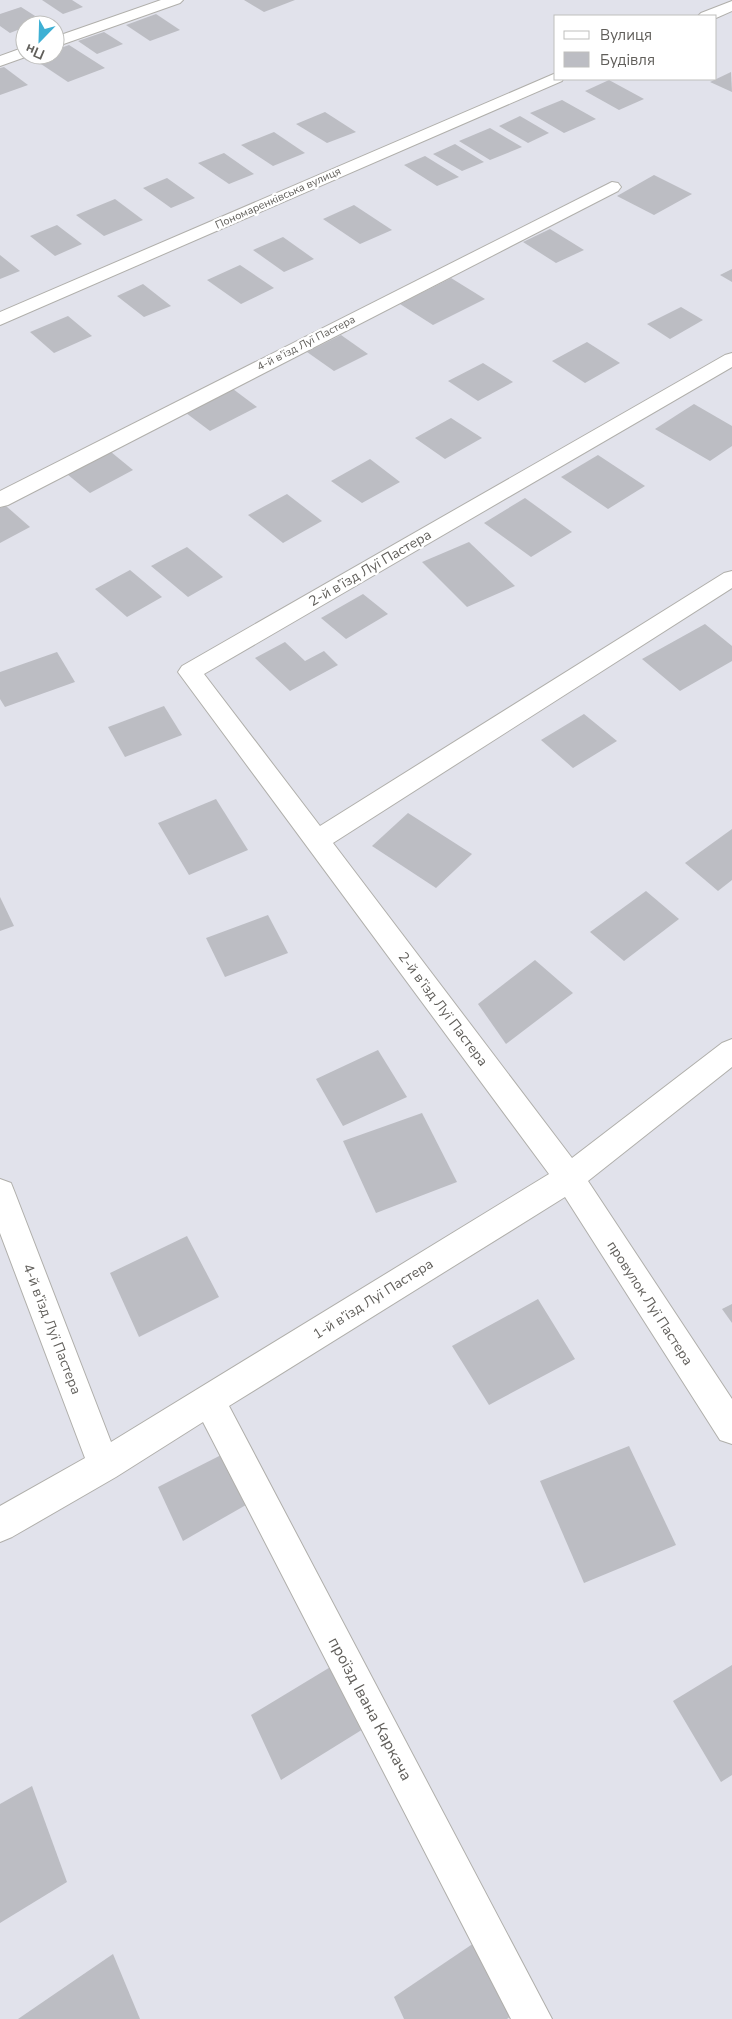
<svg xmlns="http://www.w3.org/2000/svg" width="732" height="2019" viewBox="0 0 732 2019" font-family="'Nunito Sans',sans-serif">
  <rect width="100%" height="100%" fill="#e1e2eb"/>
  <g fill="#bcbdc3">
    <polygon points="42,0 72,0 83,7 63,14"/>
    <polygon points="244,0 295,0 264,12"/>
    <polygon points="21,7 43,21 25,25 25,27 10,33 0,26 0,14"/>
    <polygon points="156,14 180,30 150,41 126,25"/>
    <polygon points="104,32 123,44 97,54 78,41"/>
    <polygon points="69,45 105,68 68,82 32,58 41,55 55,55 55,50"/>
    <polygon points="4,67 28,85 0,95 0,68"/>
    <polygon points="731,72 732,92 710,82"/>
    <polygon points="609,80 644,99 619,110 585,91"/>
    <polygon points="562,100 596,119 564,133 530,113"/>
    <polygon points="325,112 356,132 327,143 296,124"/>
    <polygon points="520,116 549,133 528,143 499,126"/>
    <polygon points="490,128 522,147 490,160 459,141"/>
    <polygon points="274,132 305,153 273,166 241,145"/>
    <polygon points="455,144 484,162 462,171 433,154"/>
    <polygon points="224,153 254,174 229,184 198,163"/>
    <polygon points="425,156 459,177 437,186 404,165"/>
    <polygon points="654,175 692,194 654,215 617,196"/>
    <polygon points="167,178 195,198 171,208 143,188"/>
    <polygon points="115,199 143,220 104,236 76,215"/>
    <polygon points="354,205 392,230 360,244 323,219"/>
    <polygon points="57,225 82,244 55,256 30,236"/>
    <polygon points="550,229 584,250 556,263 523,242"/>
    <polygon points="283,237 314,259 284,272 253,250"/>
    <polygon points="0,255 20,271 0,279"/>
    <polygon points="240,265 274,288 241,304 207,280"/>
    <polygon points="732,269 732,282 720,275"/>
    <polygon points="451,278 485,299 433,325 400,304"/>
    <polygon points="143,284 171,306 144,317 117,296"/>
    <polygon points="681,307 703,320 670,339 647,324"/>
    <polygon points="68,316 92,336 54,353 30,332"/>
    <polygon points="341,335 368,354 334,371 307,352"/>
    <polygon points="587,342 620,363 585,383 552,361"/>
    <polygon points="483,363 513,382 478,401 448,381"/>
    <polygon points="233,389 257,407 210,431 186,413"/>
    <polygon points="694,404 732,426 732,446 710,461 655,429"/>
    <polygon points="451,418 482,438 445,459 415,438"/>
    <polygon points="111,452 133,470 90,493 67,474"/>
    <polygon points="598,455 645,486 608,509 561,477"/>
    <polygon points="370,459 400,482 362,503 331,481"/>
    <polygon points="287,494 322,521 283,543 248,515"/>
    <polygon points="525,498 572,532 531,557 484,523"/>
    <polygon points="6,506 30,527 0,543 0,508"/>
    <polygon points="469,542 515,586 467,607 422,562"/>
    <polygon points="187,547 223,577 188,597 151,566"/>
    <polygon points="130,570 162,597 127,617 95,589"/>
    <polygon points="363,594 388,614 346,639 321,618"/>
    <polygon points="705,624 732,646 732,661 680,691 642,659"/>
    <polygon points="285,642 305,661 324,651 338,665 290,691 255,658"/>
    <polygon points="57,652 75,682 5,707 0,699 0,672"/>
    <polygon points="164,706 182,735 125,757 108,727"/>
    <polygon points="584,714 617,741 573,768 541,740"/>
    <polygon points="216,799 248,850 189,875 158,823"/>
    <polygon points="408,813 472,854 436,888 372,846"/>
    <polygon points="732,829 732,880 718,891 685,863"/>
    <polygon points="646,891 679,919 624,961 590,932"/>
    <polygon points="0,897 14,926 0,931"/>
    <polygon points="268,915 288,953 225,977 206,938"/>
    <polygon points="535,960 573,993 506,1044 478,1004"/>
    <polygon points="378,1050 407,1097 343,1126 316,1079"/>
    <polygon points="422,1113 457,1182 376,1213 343,1141"/>
    <polygon points="187,1236 219,1297 139,1337 110,1273"/>
    <polygon points="538,1299 575,1359 489,1405 452,1346"/>
    <polygon points="732,1304 732,1323 722,1309"/>
    <polygon points="629,1446 676,1545 584,1583 540,1481"/>
    <polygon points="233,1449 258,1498 183,1541 158,1487"/>
    <polygon points="337,1663 368,1726 281,1780 251,1715"/>
    <polygon points="732,1665 732,1775 721,1782 673,1701"/>
    <polygon points="32,1786 67,1882 0,1923 0,1804"/>
    <polygon points="477,1941 514,2014 507,2019 404,2019 394,1997"/>
    <polygon points="113,1954 140,2019 18,2019"/>
  </g>
  <g fill="none" stroke-linecap="round" stroke-linejoin="round">
    <g stroke="#b0afab" stroke-width="2">
      <g id="street">
        <polygon points="161,0 183,0 180,3 55,47 55,37"/>
        <polygon points="732,1 732,11 716,18 698,16 701,13"/>
        <polygon points="25,47 25,55 31,55 0,66 0,56"/>
        <polygon points="556,73 556,79 563,79 562,81 0,325 0,312"/>
        <polygon points="612,182 618,183 621,187 618,191 8,505 0,507 0,491"/>
        <polygon points="732,353 732,367 204,674 320,826 724,573 732,571 732,588 333,843 572,1158 722,1043 732,1039 732,1067 588,1181 732,1399 732,1444 720,1440 565,1197 229,1406 552,2019 511,2019 203,1422 116,1477 12,1537 0,1542 0,1506 85,1458 0,1233 0,1179 11,1183 15,1193 111,1442 549,1174 178,672 182,666 725,355"/>
      </g>
    </g>
    <use href="#street" fill="#fff" fill-rule="evenodd"/>
  </g>
  <g text-anchor="middle" dominant-baseline="central" stroke-width="4.5" stroke-linejoin="round" paint-order="stroke">
    <g font-size="11" fill="#605e5a" stroke="#fff">
      <text transform="translate(278 198) rotate(-24)">Пономаренківська вулиця</text>
      <text transform="translate(306 343) rotate(-27)">4-й в’їзд Луї Пастера</text>
    </g>
    <g font-size="14" fill="#605e5a" stroke="#fff">
      <text transform="translate(370 568) rotate(-30)">2-й в’їзд Луї Пастера</text>
      <text transform="translate(443 1009) rotate(53)">2-й в’їзд Луї Пастера</text>
      <text transform="translate(373 1299) rotate(-32)">1-й в’їзд Луї Пастера</text>
      <text transform="translate(650 1303) rotate(57)">провулок Луї Пастера</text>
      <text transform="translate(52 1329) rotate(69)">4-й в’їзд Луї Пастера</text>
    </g>
    <g font-size="16" fill="#605e5a" stroke="#fff">
      <text transform="translate(370 1709) rotate(62)">проїзд Івана Каркача</text>
    </g>
  </g>
  <rect x="554" y="15" width="162" height="65" fill="#ffffff" stroke="#bfbfbd"/>
  <rect x="564" y="31" width="25" height="8" fill="#ffffff" stroke="#bfbfbd"/>
  <text x="600" y="40" font-size="15" fill="#605e5a">Вулиця</text>
  <rect x="564" y="52" width="25" height="15" fill="#bcbdc3" stroke="#bfbfbd"/>
  <text x="600" y="65" font-size="15" fill="#605e5a">Будівля</text>
  <g transform="translate(40 40) rotate(203)"><circle r="24" fill="#ffffff" stroke="#bfbfbd"/>
  <path d="M0-4L9 19L0 12L-9 19Z" fill="#3eb0d4"/>
  <text y="-8" font-size="14" font-weight="bold" text-anchor="middle" fill="#605e5a">Пн</text>
  </g>
</svg>
